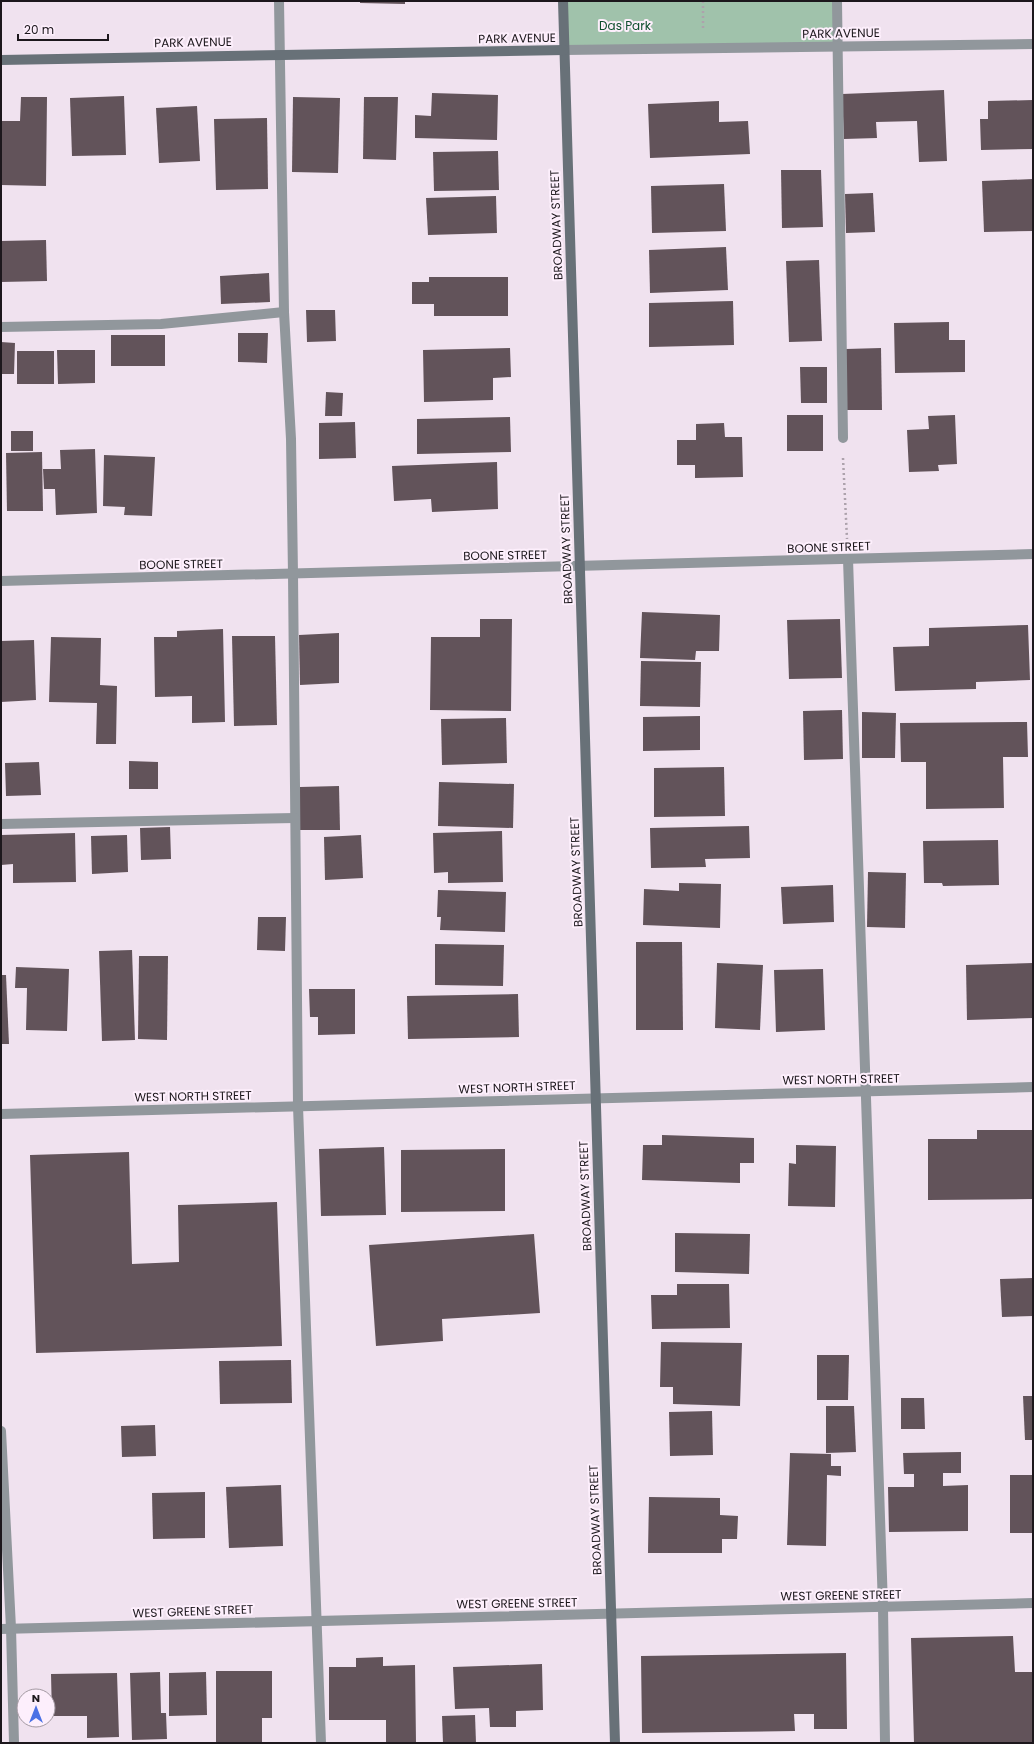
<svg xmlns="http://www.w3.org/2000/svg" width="1034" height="1744" viewBox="0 0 1034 1744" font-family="Poppins,sans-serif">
  <rect width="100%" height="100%" fill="#f0e2ef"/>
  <polygon fill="#a0c2ab" points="563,1 837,1 837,47 564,50"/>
  <g fill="#62535a">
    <polygon points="360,1 405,1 405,4 360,3"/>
    <polygon points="944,90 947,161 919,162 917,121 876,122 877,138 844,139 842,94"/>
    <polygon points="432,93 498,95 497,140 415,138 415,115 431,116"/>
    <polygon points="124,96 126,155 72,156 70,98"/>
    <polygon points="21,97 47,97 46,186 1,185 1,121 20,121"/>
    <polygon points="293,97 340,98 338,173 292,172"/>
    <polygon points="364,97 398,97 396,160 363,159"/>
    <polygon points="1033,100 1033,149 981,150 980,119 988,119 988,101"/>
    <polygon points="719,101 719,122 748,121 750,154 650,158 648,104"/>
    <polygon points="197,106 200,161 159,163 156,108"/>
    <polygon points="267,118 268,189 216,190 214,119"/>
    <polygon points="498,151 499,190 434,191 433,152"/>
    <polygon points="781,170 821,170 823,227 782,228"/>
    <polygon points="1033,179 1033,231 984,232 982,181"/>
    <polygon points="724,184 726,231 652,233 651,186"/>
    <polygon points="873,193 875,232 846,233 845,194"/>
    <polygon points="496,196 497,233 428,235 426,198"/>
    <polygon points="46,240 47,281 1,282 1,241"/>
    <polygon points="726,247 728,290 650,293 649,250"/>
    <polygon points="819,260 822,341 789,342 786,261"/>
    <polygon points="269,273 270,302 221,304 220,276"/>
    <polygon points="429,277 508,277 508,316 434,316 434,304 412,304 412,282 429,282"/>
    <polygon points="733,301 734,345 649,347 649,303"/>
    <polygon points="306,310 335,310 336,341 307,342"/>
    <polygon points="949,322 949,340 965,340 965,372 895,373 894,323"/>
    <polygon points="238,333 268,333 267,363 238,362"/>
    <rect x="111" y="335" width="54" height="31"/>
    <polygon points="1,342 15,343 14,374 1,374"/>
    <polygon points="510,348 511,377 493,378 493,400 424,402 423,350"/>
    <polygon points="881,348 882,410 846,410 846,349"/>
    <polygon points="57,350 95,350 95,383 58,384"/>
    <rect x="17" y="351" width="37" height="33"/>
    <polygon points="800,367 827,367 827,403 801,403"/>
    <polygon points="326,392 343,393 342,416 325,416"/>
    <rect x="787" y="415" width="36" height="36"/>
    <polygon points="955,415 957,464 938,465 939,471 909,472 907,430 929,429 928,416"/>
    <polygon points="510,417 511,452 417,454 417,419"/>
    <polygon points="355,422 356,458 319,459 319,423"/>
    <polygon points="724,423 725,437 742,437 743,477 695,478 695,465 677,465 677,440 696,440 696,424"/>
    <rect x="11" y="431" width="22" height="20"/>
    <polygon points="95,449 97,513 56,515 55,489 44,489 43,469 61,469 60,450"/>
    <polygon points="42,452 43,511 7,511 6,453"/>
    <polygon points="104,455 155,457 152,516 124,515 125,507 103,506"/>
    <polygon points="497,462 498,509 432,512 431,499 394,501 392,466"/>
    <polygon points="642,612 720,615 719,651 696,651 695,660 640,658"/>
    <polygon points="480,619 512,619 511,711 430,710 431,637 480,637"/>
    <polygon points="840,619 842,678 789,679 787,620"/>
    <polygon points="1028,625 1030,680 976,682 976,689 895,691 893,647 929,646 929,628"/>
    <polygon points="223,629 225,722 192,723 192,696 155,697 154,637 177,637 177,631"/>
    <polygon points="339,633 339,683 300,685 299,635"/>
    <polygon points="232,636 275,636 277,725 234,726"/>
    <polygon points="51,637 101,638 100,685 117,686 116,744 96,744 97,703 49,702"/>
    <polygon points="34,640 36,700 1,702 1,641"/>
    <polygon points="641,661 701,662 700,707 640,706"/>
    <polygon points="842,710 843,759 804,760 803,711"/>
    <polygon points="862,712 896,713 895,758 862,758"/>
    <polygon points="700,716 700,750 643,751 643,717"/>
    <polygon points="506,718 507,763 442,765 441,719"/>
    <polygon points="1027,722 1028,757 1003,757 1004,808 926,809 926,762 901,762 900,723"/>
    <polygon points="129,761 158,762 158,789 129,789"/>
    <polygon points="39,762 41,795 6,796 5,763"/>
    <polygon points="724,767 725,816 654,817 654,768"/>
    <polygon points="439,782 514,784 513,828 438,826"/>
    <polygon points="339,786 340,830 300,830 300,787"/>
    <polygon points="749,826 750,858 705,859 706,867 651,868 650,828"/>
    <polygon points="170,827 171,859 141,860 140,828"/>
    <polygon points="502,831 503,882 448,883 448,872 434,873 433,833"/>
    <polygon points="75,833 76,882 13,883 13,864 1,865 1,835"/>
    <polygon points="127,835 128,872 92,874 91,836"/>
    <polygon points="361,835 363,878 325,880 324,837"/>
    <polygon points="998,840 999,885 943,886 942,883 924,883 923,841"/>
    <polygon points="868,872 906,873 905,928 867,927"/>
    <polygon points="679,883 721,884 720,928 643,925 644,889 679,891"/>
    <polygon points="833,885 834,922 783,924 781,887"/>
    <polygon points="438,890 506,892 505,932 440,930 441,917 437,917"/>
    <polygon points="258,917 286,917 285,951 257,950"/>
    <polygon points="636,942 682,942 683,1030 636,1030"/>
    <polygon points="435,944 504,945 503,986 435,985"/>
    <polygon points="132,950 135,1040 102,1041 99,951"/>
    <polygon points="139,956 168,956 167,1040 138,1039"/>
    <polygon points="717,963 763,965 760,1030 715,1028"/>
    <polygon points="1033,963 1033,1018 967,1020 966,965"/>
    <polygon points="16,967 69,969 67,1031 26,1030 27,988 15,988"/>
    <polygon points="823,969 825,1030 776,1032 774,970"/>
    <polygon points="1,975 6,975 9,1044 1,1044"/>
    <polygon points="309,989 355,989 355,1034 318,1035 318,1017 310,1017"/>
    <polygon points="518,994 519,1037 408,1039 407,996"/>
    <polygon points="977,1130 1033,1130 1033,1199 928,1200 928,1139 977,1139"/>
    <polygon points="662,1135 754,1138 754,1163 740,1163 740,1183 642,1180 643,1145 662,1145"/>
    <polygon points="796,1145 836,1146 835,1207 788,1206 789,1163 796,1164"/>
    <polygon points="384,1147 386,1215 321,1216 319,1149"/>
    <polygon points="505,1149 505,1211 401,1212 401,1150"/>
    <polygon points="129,1152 132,1264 179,1262 178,1205 277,1202 282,1346 36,1353 30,1155"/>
    <polygon points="675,1233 750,1234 749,1274 675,1272"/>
    <polygon points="534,1234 540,1313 442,1319 443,1341 376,1346 369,1245"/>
    <polygon points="1033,1278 1033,1316 1002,1317 1000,1279"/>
    <polygon points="677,1284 729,1284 730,1328 652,1329 651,1295 677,1295"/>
    <polygon points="661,1342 742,1343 740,1406 673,1404 673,1387 660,1387"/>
    <polygon points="817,1355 849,1355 848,1400 817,1400"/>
    <polygon points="291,1360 292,1403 220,1404 219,1361"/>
    <polygon points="1023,1396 1033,1396 1033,1440 1025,1440"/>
    <polygon points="901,1398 924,1398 925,1429 901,1429"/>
    <polygon points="826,1406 854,1406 856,1452 826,1453"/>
    <polygon points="712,1411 713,1455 670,1456 669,1412"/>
    <polygon points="155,1425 156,1456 122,1457 121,1426"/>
    <polygon points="961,1452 961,1473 943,1473 943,1486 968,1485 968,1531 889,1532 888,1487 914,1487 914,1474 904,1474 903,1453"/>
    <polygon points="790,1453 831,1454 831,1466 841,1466 841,1476 827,1475 826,1546 787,1545"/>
    <rect x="1010" y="1475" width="23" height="58"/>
    <polygon points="281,1485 283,1546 229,1548 226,1487"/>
    <polygon points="205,1492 205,1538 153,1539 152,1493"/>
    <polygon points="649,1497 720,1498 720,1515 738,1516 737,1539 722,1539 722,1553 648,1553"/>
    <polygon points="1013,1636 1015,1672 1033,1672 1033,1743 914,1743 911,1638"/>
    <polygon points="846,1653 847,1729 814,1729 814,1714 794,1714 795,1731 642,1733 641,1656"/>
    <polygon points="383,1657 383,1666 415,1665 416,1743 386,1743 386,1720 329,1720 329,1667 356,1667 356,1658"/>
    <polygon points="542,1664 543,1710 516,1711 516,1727 490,1727 489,1708 455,1709 453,1667"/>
    <polygon points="216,1671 272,1671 272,1718 262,1718 262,1743 216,1742"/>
    <polygon points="160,1672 161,1713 166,1713 167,1739 132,1740 130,1673"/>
    <polygon points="206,1672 207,1715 169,1716 169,1673"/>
    <polygon points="117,1673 119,1737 87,1738 87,1716 52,1716 51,1674"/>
    <polygon points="475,1715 476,1743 443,1743 442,1716"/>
  </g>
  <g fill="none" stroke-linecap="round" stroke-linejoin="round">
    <g stroke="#ada2ac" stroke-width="2.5" stroke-dasharray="2 3" stroke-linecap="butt">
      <polyline points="703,1 703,28"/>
      <polyline points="843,458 847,539"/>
    </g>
    <g stroke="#91979c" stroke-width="10">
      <polyline points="837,1 843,438"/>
      <polyline points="284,312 291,439 293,574 298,1106 321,1743"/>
      <polyline points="1,327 161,324 284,312 279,1"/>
      <polyline points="848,559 883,1607 885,1743"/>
      <polyline points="1,824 295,818"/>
    </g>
    <g stroke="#91979c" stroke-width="10">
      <polyline points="564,50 1033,44"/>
      <polyline points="1,581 1033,554"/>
      <polyline points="1,1114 1033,1087"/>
      <polyline points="1,1431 11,1628 14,1743"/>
      <polyline points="1,1629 1033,1603"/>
    </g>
    <g stroke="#687178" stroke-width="10">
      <polyline points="563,1 615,1743"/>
      <polyline points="1,60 564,50"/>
    </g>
  </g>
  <g text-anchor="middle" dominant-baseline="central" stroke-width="4" stroke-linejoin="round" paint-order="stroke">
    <g font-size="12" fill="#0d4e2d" stroke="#fdeffc">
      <text x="625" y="25">Das Park</text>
    </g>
    <g font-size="12" fill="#1c171c" stroke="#fdeffc">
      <text transform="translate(841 33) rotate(-1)">PARK AVENUE</text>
      <text transform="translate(517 38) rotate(-1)">PARK AVENUE</text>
      <text transform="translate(193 42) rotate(-1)">PARK AVENUE</text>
      <text transform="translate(556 225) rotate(-92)">BROADWAY STREET</text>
      <text transform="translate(829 547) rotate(-2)">BOONE STREET</text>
      <text transform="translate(566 549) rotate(-92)">BROADWAY STREET</text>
      <text transform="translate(505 555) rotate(-1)">BOONE STREET</text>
      <text transform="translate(181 564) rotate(-1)">BOONE STREET</text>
      <text transform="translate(576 872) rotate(-92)">BROADWAY STREET</text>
      <text transform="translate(841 1079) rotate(-1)">WEST NORTH STREET</text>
      <text transform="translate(517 1087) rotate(-2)">WEST NORTH STREET</text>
      <text transform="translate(193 1096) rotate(-1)">WEST NORTH STREET</text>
      <text transform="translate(585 1196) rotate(-92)">BROADWAY STREET</text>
      <text transform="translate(595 1520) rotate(-92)">BROADWAY STREET</text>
      <text transform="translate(841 1595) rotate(-1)">WEST GREENE STREET</text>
      <text transform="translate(517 1603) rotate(-1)">WEST GREENE STREET</text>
      <text transform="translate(193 1611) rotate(-2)">WEST GREENE STREET</text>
    </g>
  </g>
  <rect width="1034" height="1744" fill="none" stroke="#1c171c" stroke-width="4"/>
  <g transform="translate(36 1708)"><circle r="19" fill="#fdeffc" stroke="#a399a2"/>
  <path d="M0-3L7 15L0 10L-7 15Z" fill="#4b71e5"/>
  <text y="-6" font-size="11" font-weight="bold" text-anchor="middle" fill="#1c171c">N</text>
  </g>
  <path d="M18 34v6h90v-6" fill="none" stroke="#1c171c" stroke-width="2"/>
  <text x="24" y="34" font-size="12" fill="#1c171c" stroke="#fdeffc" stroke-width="3" paint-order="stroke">20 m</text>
</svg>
